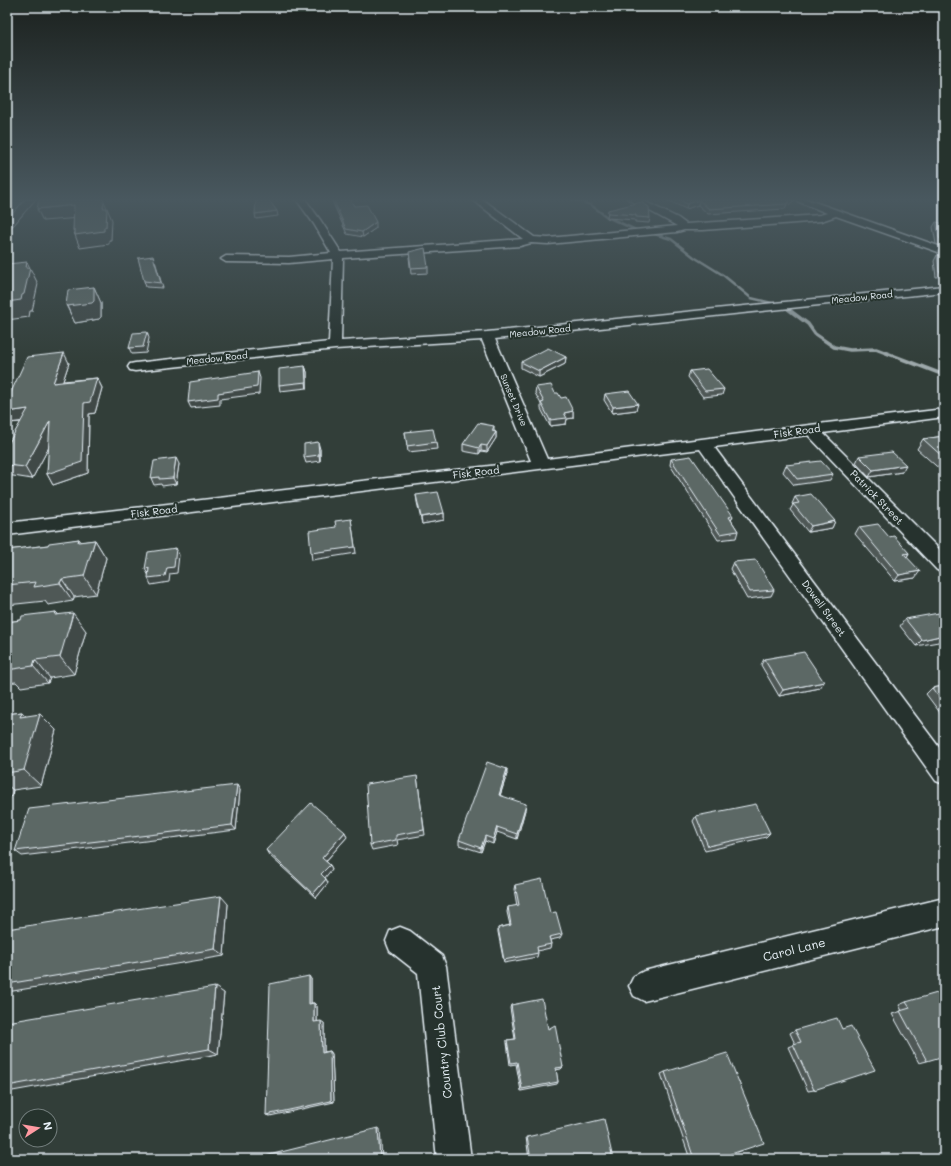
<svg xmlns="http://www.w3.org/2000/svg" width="951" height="1166" viewBox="0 0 951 1166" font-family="Mali,sans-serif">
  <rect width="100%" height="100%" fill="#323e39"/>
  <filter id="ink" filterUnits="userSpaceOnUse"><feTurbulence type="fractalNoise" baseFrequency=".025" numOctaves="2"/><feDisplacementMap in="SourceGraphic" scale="8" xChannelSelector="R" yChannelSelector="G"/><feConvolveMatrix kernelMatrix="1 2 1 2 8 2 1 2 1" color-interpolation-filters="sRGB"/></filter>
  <g filter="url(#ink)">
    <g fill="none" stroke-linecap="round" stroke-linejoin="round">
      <g stroke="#9ea9ab" stroke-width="2.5">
        <polyline points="572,199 591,205 607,217 636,230"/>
        <polyline points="654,234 671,239 694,257 723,275 751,298 772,303"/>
      </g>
      <polyline stroke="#9ea9ab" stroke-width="3.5" points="788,309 808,324 815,334 834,347 850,350 876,349 944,375"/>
      <g stroke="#e8f1f8" stroke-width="3">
        <g id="minor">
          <polygon points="296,199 305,199 321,221 341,252 523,239 472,199 482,199 534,237 548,238 677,226 628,199 640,199 678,218 686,224 820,215 827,213 792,199 806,199 944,248 944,254 836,216 821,221 703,230 684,230 677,232 548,244 531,243 520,246 343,258 341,341 487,332 944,286 944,292 495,339 547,459 810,425 944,409 944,417 823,433 944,554 944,572 937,570 808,435 714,447 944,754 944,784 936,781 700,449 7,535 7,523 531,461 482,340 335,349 135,371 130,370 128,367 130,364 135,363 329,342 333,259 289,263 226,262 221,259 226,256 289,257 331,253 314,224"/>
          <polygon points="944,898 944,926 644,1001 634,996 629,986 634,976 644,971"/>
          <polygon points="400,927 410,931 442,956 446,966 471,1159 437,1159 418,973 390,951 386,941 390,931"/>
        </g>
      </g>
      <use href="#minor" fill="#26332d" fill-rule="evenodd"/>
    </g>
    <g fill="#4f5957" stroke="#e8f1f8">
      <polygon points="7,199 36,199 13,226 7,227"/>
      <polygon points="331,199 350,199 354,206 376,228 363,237 347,234"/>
      <polygon points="665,199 793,199 793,201 785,209 708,214 698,205 686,209"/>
      <polygon points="608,210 650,218 649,223 635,222 635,220 607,218"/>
      <polygon points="936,222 944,224 944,247 936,244 933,227"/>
      <polygon points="940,248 944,249 944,276 936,277 934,261 937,255 938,256 938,253"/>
      <polygon points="409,257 428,267 428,273 411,274"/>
      <polygon points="155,261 163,288 146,287 144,281"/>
      <polygon points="94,287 101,303 101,317 99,319 75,323 66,305"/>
      <polygon points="566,357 565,364 539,377 521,368 521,362"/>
      <polygon points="69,363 63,381 97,378 102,388 95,413 89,414 88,473 53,485 47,474 49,447 32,479 7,475 7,446 21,422 9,423 7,420 7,401"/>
      <polygon points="305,366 307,372 307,388 280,391 279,385"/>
      <polygon points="690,371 724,389 722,395 703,397 688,377"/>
      <polygon points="536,387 555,393 561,398 573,411 573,418 567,419 566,424 550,426 541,409 541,404 535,393"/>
      <polygon points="605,394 636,410 612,413 604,400"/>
      <polygon points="494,426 494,431 496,432 496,438 487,452 481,451 479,454 463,451 463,444"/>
      <polygon points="405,432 436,442 437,449 408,452"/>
      <polygon points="944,436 944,473 917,449 923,439"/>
      <polygon points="320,449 320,461 306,463 304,457"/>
      <polygon points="859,456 902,472 869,477 856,463"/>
      <polygon points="671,459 731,520 738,531 736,538 718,540 670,465"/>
      <polygon points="179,464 176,484 162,486 161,484 154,485 151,478"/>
      <polygon points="786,465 833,474 830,480 794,485 783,472"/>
      <polygon points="416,495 444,513 444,520 422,524 417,502"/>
      <polygon points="795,497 835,521 832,528 808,532 790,510 793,505 792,504"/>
      <polygon points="859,527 889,537 909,553 907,557 915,578 895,581 855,534"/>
      <polygon points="79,539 81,542 95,540 106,558 96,594 74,597 73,601 48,605 45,601 7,605 7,550 48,545"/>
      <polygon points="733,562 774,590 771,596 747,599 730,569"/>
      <polygon points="56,612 59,615 86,631 74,674 50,678 48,683 21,687 16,682 7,683 7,622 21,620"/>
      <polygon points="905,619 944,619 916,646 900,626"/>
      <polygon points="764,659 820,688 779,696 761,665"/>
      <polygon points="944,686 944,718 926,694 932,688"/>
      <polygon points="22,712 25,716 56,730 41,786 13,790 11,797 7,798 7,714"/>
      <polygon points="507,774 500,796 525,810 517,839 497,832 493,844 485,841 481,852 459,845 459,840"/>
      <polygon points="417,776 425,835 397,840 398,845 372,850 370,845"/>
      <polygon points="240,790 236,830 22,856 15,851"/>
      <polygon points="696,816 770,833 766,837 705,851 693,821"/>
      <polygon points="347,837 326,861 330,865 332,869 325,877 328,883 316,898 269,855 266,850"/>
      <polygon points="515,885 550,913 562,934 560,938 550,940 551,944 550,948 537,951 538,953 537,957 504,963 498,932 498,928 510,925 507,912 508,907 517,906 514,889"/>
      <polygon points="228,904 224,956 7,992 7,929"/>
      <polygon points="311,979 311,1003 314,1003 317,1006 317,1022 324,1023 324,1052 330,1051 332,1054 334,1102 270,1116 266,1115"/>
      <polygon points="224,993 218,1054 7,1092 7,1022"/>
      <polygon points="941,1000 927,1061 919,1063 892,1014 902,1011 899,1005 906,1002"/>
      <polygon points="511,1005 548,1029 563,1067 561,1069 556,1070 558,1082 557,1084 521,1091 516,1064 510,1065 507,1043 507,1040 515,1039 510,1008"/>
      <polygon points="842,1029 814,1090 808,1091 788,1047 795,1044 790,1033 795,1030"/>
      <polygon points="665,1072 716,1159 690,1159 661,1074"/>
      <polygon points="526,1137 527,1137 613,1159 529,1159"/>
    </g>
    <g fill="#404947" stroke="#e8f1f8">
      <polygon points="25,199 36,199 13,226 9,218"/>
      <polygon points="791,199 793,199 793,201 785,209 787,204"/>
      <polygon points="699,200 698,205 686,209 687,204"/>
      <polygon points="104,201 112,220 111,240 109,240 109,244 80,248 73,230 103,208"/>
      <polygon points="74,205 80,218 43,221 37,209"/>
      <polygon points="277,211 278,216 256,219 255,214"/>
      <polygon points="376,222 376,228 363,237 362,232"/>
      <polygon points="27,262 38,284 32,311 30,311 29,317 7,320 7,302 26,268"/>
      <polygon points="94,287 101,303 101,317 99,319 75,323 67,306"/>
      <polygon points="147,332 149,338 146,353 132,354 129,348"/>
      <polygon points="64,353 69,363 59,393 53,383"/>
      <polygon points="566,357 565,364 539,377 539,371"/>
      <polygon points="305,366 307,372 307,388 306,382"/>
      <polygon points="258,372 260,378 259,394 220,399 220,405 191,408 188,402 218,393"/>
      <polygon points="97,378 102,388 95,413 89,414 88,473 53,485 47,474"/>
      <polygon points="638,404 636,410 612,413 613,407"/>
      <polygon points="28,409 34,420 9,423 7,420 7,412"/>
      <polygon points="573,411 573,418 567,419 566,424 550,426 550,420 564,413"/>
      <polygon points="50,421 57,432 32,479 25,467"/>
      <polygon points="496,432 496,438 487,452 487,446"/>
      <polygon points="318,442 320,449 320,461 319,455"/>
      <polygon points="481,445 481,451 479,454 479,448"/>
      <polygon points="176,458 179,464 176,484 173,478"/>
      <polygon points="906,465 902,472 869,477 873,470"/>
      <polygon points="444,513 444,520 422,524 421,517"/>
      <polygon points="733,516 730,523 729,517"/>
      <polygon points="351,519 356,553 312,560 311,553"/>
      <polygon points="835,521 832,528 808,532 811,526"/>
      <polygon points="79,539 90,556 95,540 106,558 96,594 84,576 78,542"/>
      <polygon points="176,548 179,555 177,573 170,574 169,582 151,585 148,578 167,568"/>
      <polygon points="909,553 905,559 904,554"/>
      <polygon points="149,568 149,576 145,569"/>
      <polygon points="920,571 915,578 895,581 899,575"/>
      <polygon points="62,579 74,597 73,601 60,583"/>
      <polygon points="56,612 69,628 73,613 86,631 74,674 60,657 55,615"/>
      <polygon points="944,635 944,641 916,646 922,640"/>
      <polygon points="35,660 50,678 48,683 33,666"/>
      <polygon points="824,682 820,688 779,696 783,690"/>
      <polygon points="22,712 36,727 40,714 56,730 41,786 24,770 20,717"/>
      <polygon points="507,769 507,774 498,801 499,795"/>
      <polygon points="7,785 13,790 11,797 7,794"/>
      <polygon points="237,785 240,790 236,830 232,825"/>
      <polygon points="526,804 525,810 517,839 517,834"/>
      <polygon points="497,827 497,832 493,844 493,839"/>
      <polygon points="345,832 347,837 324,863 322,858"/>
      <polygon points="485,836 485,841 481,852 481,848"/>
      <polygon points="330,865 332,869 324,879 321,874"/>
      <polygon points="326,879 328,883 316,898 313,894"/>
      <polygon points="221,896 228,904 224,956 215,949"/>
      <polygon points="309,976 311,979 311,1007 309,1004"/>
      <polygon points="215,987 224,993 218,1054 209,1049"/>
      <polygon points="314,1003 317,1006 317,1025 314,1022"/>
      <polygon points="321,1021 324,1023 324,1055 322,1053"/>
      <polygon points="330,1051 332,1054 334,1102 331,1101"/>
      <polygon points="378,1128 380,1129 382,1159 380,1159"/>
    </g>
    <g fill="#5c6865" stroke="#e8f1f8">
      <polygon points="7,199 25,199 9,218 7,218"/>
      <polygon points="39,199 102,199 104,201 103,208 107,208 106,227 104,227 104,231 75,235 75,230 73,230 74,205 37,209"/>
      <polygon points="256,199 267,199 269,200 277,211 255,214"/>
      <polygon points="333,199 350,199 354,206 367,205 376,222 362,232 346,229"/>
      <polygon points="677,199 791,199 787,204 709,209 699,200 687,204"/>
      <polygon points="641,202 649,207 650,218 636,217 636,215 608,213 608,210"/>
      <polygon points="936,222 944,224 944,240 939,238"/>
      <polygon points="425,248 428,267 411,268 409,252"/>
      <polygon points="940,248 944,249 944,271 939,272 937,255 942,256"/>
      <polygon points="153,256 161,283 144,281 138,258"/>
      <polygon points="27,262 26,268 30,268 24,294 22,295 21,300 7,302 7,264"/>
      <polygon points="94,287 94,301 92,303 67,306 66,305 68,290"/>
      <polygon points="147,332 143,347 129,348 133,333"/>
      <polygon points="548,348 566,357 539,371 521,362"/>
      <polygon points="64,353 53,383 97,378 90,402 84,403 82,462 47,474 50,421 25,467 7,465 7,446 28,409 7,412 7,401 27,357"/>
      <polygon points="305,366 306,382 279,385 279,369"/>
      <polygon points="707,369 724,389 705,391 690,371"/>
      <polygon points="258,372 257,387 218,393 218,398 188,402 190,382"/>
      <polygon points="551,385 555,393 558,393 561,398 566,397 573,411 564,413 567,418 550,420 541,403 544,402 536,387"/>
      <polygon points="629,391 638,404 613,407 605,394"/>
      <polygon points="478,423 494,426 492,431 496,432 487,446 481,445 479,448 463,444"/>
      <polygon points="433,429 436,442 407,446 405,432"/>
      <polygon points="944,436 944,458 923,439"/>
      <polygon points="318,442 319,455 304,457 304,444"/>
      <polygon points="892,452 906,465 873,470 859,456"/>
      <polygon points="691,456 733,516 729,517 738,531 720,534 671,459"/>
      <polygon points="176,458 173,478 159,479 159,477 151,478 154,461"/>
      <polygon points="821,461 833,474 797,479 786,465"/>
      <polygon points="438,492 444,513 421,517 416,495"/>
      <polygon points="811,494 835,521 811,526 793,504 799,503 795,497"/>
      <polygon points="351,519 355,547 311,553 309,531 336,527 335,521"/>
      <polygon points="878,524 889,537 894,536 909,553 904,554 920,571 899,575 859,527"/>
      <polygon points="79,539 78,542 95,540 84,576 62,579 60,583 34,587 36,582 7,585 7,550 48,545 49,543"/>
      <polygon points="176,548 174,567 167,568 165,576 148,578 149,568 145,569 148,552"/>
      <polygon points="756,560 774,590 750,592 733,562"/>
      <polygon points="56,612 55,615 73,613 60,657 35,660 33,666 7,670 7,622 21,620 22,616"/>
      <polygon points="939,613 944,619 944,635 922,640 905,619"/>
      <polygon points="804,652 824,682 783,690 764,659"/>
      <polygon points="944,686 944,704 932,688"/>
      <polygon points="22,712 20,717 40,714 24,770 7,773 7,714"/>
      <polygon points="487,762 507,769 499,795 526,804 517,834 497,827 493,839 485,836 481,848 459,840"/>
      <polygon points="417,776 424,830 396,835 396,840 370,845 366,784"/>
      <polygon points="237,785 232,825 15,851 29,809"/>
      <polygon points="311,803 345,832 322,858 330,865 321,874 326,879 313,894 266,850"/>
      <polygon points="756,804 770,833 708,846 696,816"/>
      <polygon points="542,879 550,913 556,912 562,934 549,937 551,944 537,947 538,953 504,960 498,928 511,925 508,907 519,905 515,885"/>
      <polygon points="221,896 215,949 7,984 7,929"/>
      <polygon points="309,976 309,1004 314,1003 314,1022 321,1021 322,1053 330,1051 331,1101 266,1115 270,984"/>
      <polygon points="215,987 209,1049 7,1086 7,1022"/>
      <polygon points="937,993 941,1000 944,999 944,1056 927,1061 900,1011 910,1008 906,1002"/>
      <polygon points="542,999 548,1029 555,1025 563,1067 556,1068 558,1082 522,1089 517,1062 511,1063 507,1040 516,1039 511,1005"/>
      <polygon points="837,1018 842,1029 851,1026 875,1070 814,1090 793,1044 801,1042 795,1030"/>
      <polygon points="727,1053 764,1143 716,1159 694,1159 665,1072"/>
      <polygon points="604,1119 613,1159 531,1159 527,1137"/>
      <polygon points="378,1128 380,1159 265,1159 265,1156"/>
    </g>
  </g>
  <linearGradient id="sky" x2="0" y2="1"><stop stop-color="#1c221f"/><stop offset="0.55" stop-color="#49585f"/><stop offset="1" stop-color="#49585f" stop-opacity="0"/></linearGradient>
  <rect width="951" height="363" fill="url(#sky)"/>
  <g text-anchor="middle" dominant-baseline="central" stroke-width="4" stroke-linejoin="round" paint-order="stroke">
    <g font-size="9" fill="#e8f1f8" stroke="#26332d">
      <text transform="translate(862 297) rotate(-6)">Meadow Road</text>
      <text transform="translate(540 331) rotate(-6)">Meadow Road</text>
      <text transform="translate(217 358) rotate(-6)">Meadow Road</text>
      <text transform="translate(514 400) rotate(67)">Sunset Drive</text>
    </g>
    <g font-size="10" fill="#e8f1f8" stroke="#26332d">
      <text transform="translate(797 431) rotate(-8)">Fisk Road</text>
      <text transform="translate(476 472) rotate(-7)">Fisk Road</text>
      <text transform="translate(877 497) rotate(46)">Patrick Street</text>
      <text transform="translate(154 511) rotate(-7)">Fisk Road</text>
      <text transform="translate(824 608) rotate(54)">Dowell Street</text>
    </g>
    <g font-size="12" fill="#e8f1f8" stroke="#26332d">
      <text transform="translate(794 949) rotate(-14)">Carol Lane</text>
      <text transform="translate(441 1042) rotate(-96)">Country Club Court</text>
    </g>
  </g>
  <rect width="951" height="1166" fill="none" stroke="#26332d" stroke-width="24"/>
  <rect x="12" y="12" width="927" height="1142" fill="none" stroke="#e8f1f8" stroke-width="1.5" filter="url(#ink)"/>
  <g transform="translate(38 1128) rotate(78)"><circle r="19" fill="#26332d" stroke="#747f7e"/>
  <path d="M0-3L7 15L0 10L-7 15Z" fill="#ff9aa2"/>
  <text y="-6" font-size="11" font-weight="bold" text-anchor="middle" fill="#e8f1f8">N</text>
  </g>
</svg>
